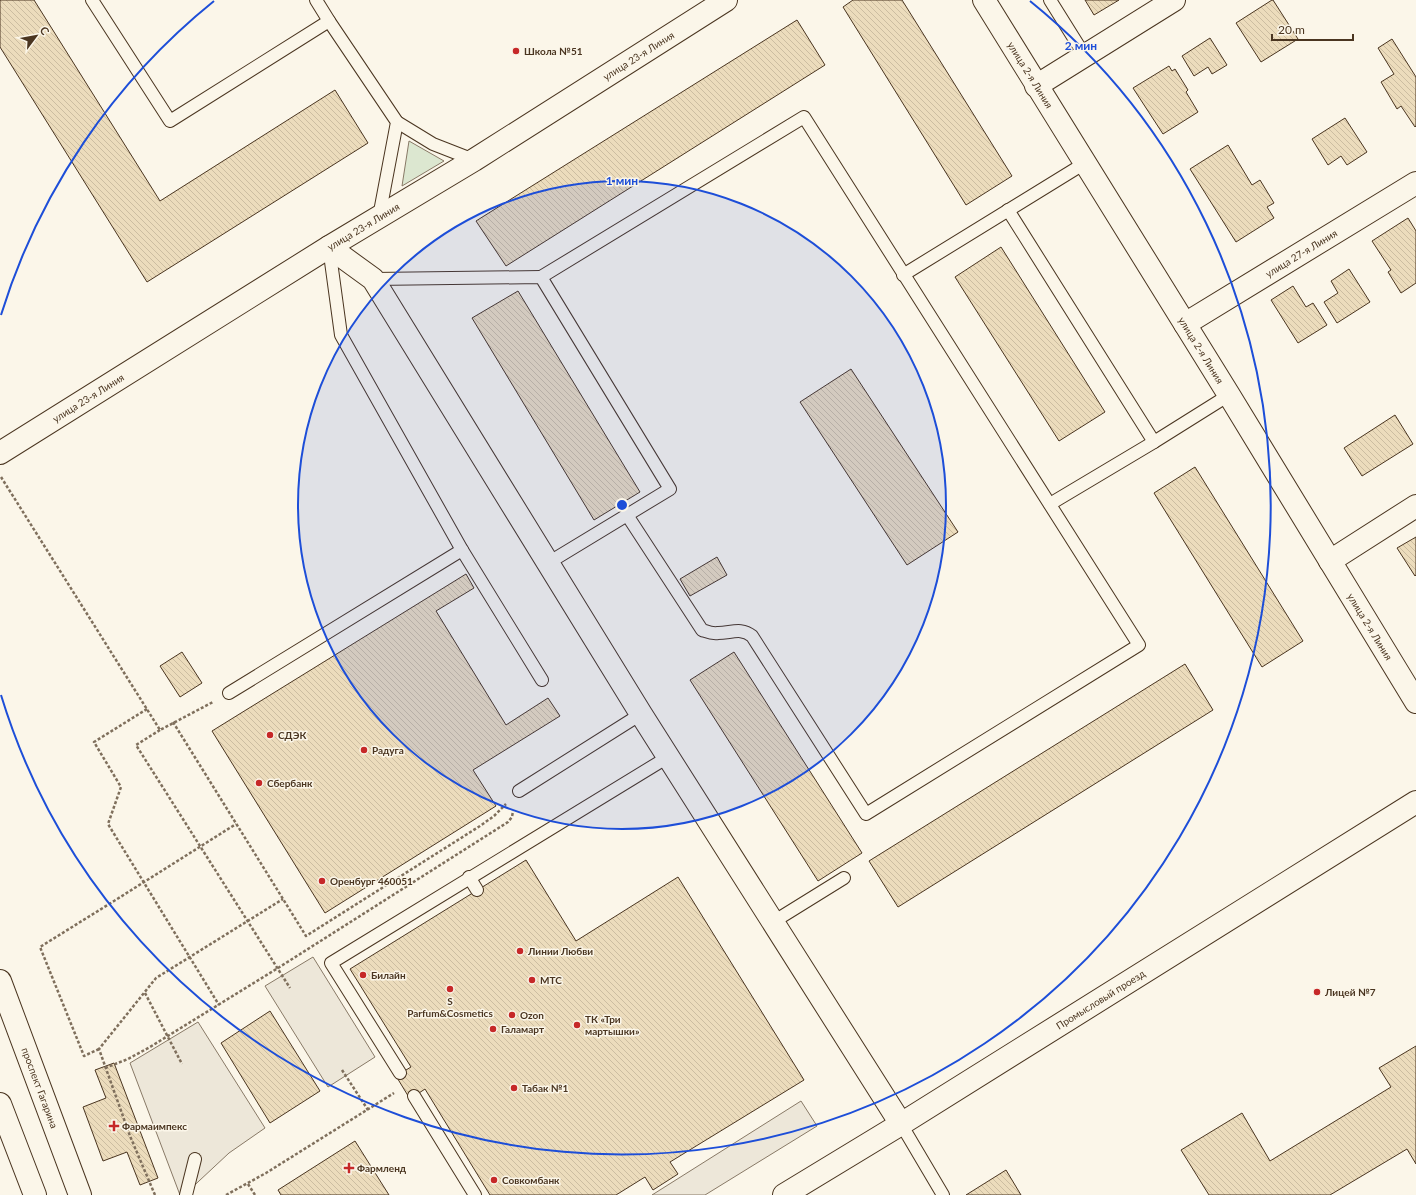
<svg xmlns="http://www.w3.org/2000/svg" width="1416" height="1195" viewBox="0 0 1416 1195" font-family="Lato,sans-serif">
  <defs>
    <pattern id="building-back-hatch" width="6" height="6" patternUnits="userSpaceOnUse"><rect width="6" height="6" fill="#ecdcbc"/><path d="M-1 5l2 2M0 0l6 6M5-1l2 2" fill="none" stroke="#ccbda1"/></pattern>
  </defs>
  <rect width="100%" height="100%" fill="#fbf6e9"/>
  <polygon fill="#dce7d0" stroke="#887966" points="409,141 444,161 402,186"/>
  <g fill="#ede7d9" stroke="#887966">
    <polygon points="313,957 375,1057 328,1087 265,986"/>
    <polygon points="198,1022 265,1128 229,1153 184,1195 180,1195 130,1063"/>
    <polygon points="801,1101 817,1126 705,1195 652,1195"/>
  </g>
  <g fill="url(#building-back-hatch)" stroke="#4a3520">
    <polygon points="0,0 34,0 160,201 335,90 368,143 147,282 0,47"/>
    <polygon points="853,0 902,0 1012,176 966,205 843,7"/>
    <polygon points="1085,0 1119,0 1094,15"/>
    <polygon points="1272,0 1273,0 1298,39 1261,62 1236,23"/>
    <polygon points="797,20 825,65 506,266 476,221"/>
    <polygon points="1210,38 1227,65 1212,74 1208,67 1194,76 1182,56"/>
    <polygon points="1392,39 1416,77 1416,126 1415,127 1401,106 1397,109 1381,82 1394,74 1378,48"/>
    <polygon points="1169,66 1172,71 1175,69 1188,90 1186,92 1198,112 1163,134 1133,88"/>
    <polygon points="1345,118 1367,152 1347,165 1341,156 1328,165 1312,139"/>
    <polygon points="1228,145 1252,185 1260,180 1274,203 1267,207 1274,218 1236,242 1190,169"/>
    <polygon points="1408,218 1416,231 1416,283 1401,293 1388,272 1391,270 1372,241"/>
    <polygon points="1001,247 1105,412 1059,441 955,277"/>
    <polygon points="1349,269 1370,302 1337,323 1324,302 1338,293 1331,281"/>
    <polygon points="1293,286 1306,307 1313,303 1327,325 1298,343 1271,300"/>
    <polygon points="518,291 640,492 594,520 472,318"/>
    <polygon points="851,369 958,532 907,565 800,402"/>
    <polygon points="1395,415 1413,444 1362,476 1344,448"/>
    <polygon points="1195,467 1303,641 1262,667 1154,493"/>
    <polygon points="1416,537 1416,575 1415,576 1397,548"/>
    <polygon points="717,557 727,575 690,596 680,579"/>
    <polygon points="466,574 474,588 436,611 506,725 548,698 560,716 473,770 496,806 325,913 212,731"/>
    <polygon points="182,652 202,683 180,697 160,666"/>
    <polygon points="734,652 862,853 818,881 690,680"/>
    <polygon points="1185,664 1213,710 898,907 869,861"/>
    <polygon points="526,860 576,941 678,877 804,1080 670,1162 678,1174 653,1190 645,1177 616,1195 490,1195 425,1089 410,1099 396,1076 411,1067 350,969"/>
    <polygon points="270,1011 320,1091 270,1123 221,1043"/>
    <polygon points="1416,1046 1416,1164 1407,1149 1330,1195 1209,1195 1181,1150 1242,1113 1270,1161 1391,1087 1379,1068"/>
    <polygon points="114,1063 158,1178 140,1185 127,1152 103,1161 83,1107 106,1098 95,1070"/>
    <polygon points="355,1141 389,1195 281,1195 278,1190"/>
    <polygon points="1006,1170 1021,1195 966,1195"/>
  </g>
  <g fill="none" stroke-linecap="round" stroke-linejoin="round">
    <g stroke="#4a3520" stroke-width="14">
      <g id="lane">
        <polyline points="92,0 170,121 329,21"/>
        <polyline points="316,0 329,21 397,122 379,217"/>
        <polyline points="1050,0 1085,56"/>
        <polyline points="397,122 433,144 474,160"/>
        <polyline points="1008,210 1154,442"/>
        <polyline points="329,247 341,335 462,550 542,680"/>
        <polyline points="903,275 1085,163"/>
        <path d="M 541,277 L 804,117 L 1139,645 L 866,814 L 752,636 C 741,627 731,633 718,633 C 712,634 708,632 702,630 L 627,515"/>
        <polyline points="373,279 541,277 670,489 548,563"/>
        <polyline points="1050,504 1154,442 1229,395"/>
        <polyline points="229,693 462,550"/>
        <polyline points="519,791 641,714"/>
        <polyline points="469,877 477,890"/>
        <polyline points="773,922 844,878"/>
        <polyline points="400,1073 331,963 668,757"/>
        <polyline points="414,1096 475,1195"/>
        <polyline points="901,1124 943,1195"/>
        <polyline points="186,1195 195,1159"/>
      </g>
    </g>
    <g stroke="#4a3520" stroke-width="24">
      <g id="street">
        <path id="s1" d="M 984,0 L 1229,395 L 1416,702"/>
        <polyline points="1036,86 1174,0"/>
        <polyline points="329,247 373,279 641,714 901,1124"/>
        <path id="s2" d="M 1185,324 L 1416,183"/>
        <path id="s3" d="M 0,453 L 329,247 L 474,160 L 726,0"/>
        <polyline points="1330,561 1416,506"/>
      </g>
    </g>
    <g stroke="#4a3520" stroke-width="24">
      <g id="secondary">
        <path id="s4" d="M 784,1195 L 901,1124 L 1416,802"/>
      </g>
    </g>
    <g stroke="#4a3520" stroke-width="24">
      <g id="primary">
        <path id="s5" d="M 0,981 L 80,1195"/>
        <polyline points="0,1104 35,1195"/>
      </g>
    </g>
    <g stroke="#7f6f5c" stroke-width="2.5" stroke-dasharray="3 2" stroke-linecap="butt">
      <polyline points="1,477 160,730 213,702"/>
      <polyline points="147,709 94,742 121,787 108,824 219,1005"/>
      <polyline points="173,722 306,936 480,826 494,816 506,804"/>
      <polyline points="160,730 136,745 290,988"/>
      <polyline points="145,993 182,1064"/>
      <polyline points="99,1049 84,1056 40,947 114,901 236,824"/>
      <polyline points="105,1068 128,1059 150,1047 278,968 508,822 512,817 513,811"/>
      <polyline points="342,1070 368,1110"/>
      <polyline points="248,1184 255,1195"/>
      <polyline points="155,1195 130,1136 99,1049 156,978 283,899"/>
      <polyline points="226,1195 266,1173 394,1093"/>
    </g>
    <use href="#lane" stroke="#fbf6e9" stroke-width="12"/>
    <use href="#street" stroke="#fbf6e9" stroke-width="22"/>
    <use href="#secondary" stroke="#fbf6e9" stroke-width="22"/>
    <use href="#primary" stroke="#fbf6e9" stroke-width="22"/>
  </g>
  <circle cx="622" cy="505" r="324" fill="#1d4ed8" fill-opacity=".12"/>
  <g fill="none" stroke="#1d4ed8" stroke-width="2">
    <circle cx="622" cy="505" r="324"/>
    <path d="M1 315A649 649 0 0 1 214 1M1030 1A649 649 0 1 1 1 695"/>
  </g>
  <g fill="#c62828" stroke="#fbf6e9" stroke-width="1.5">
    <circle cx="516" cy="51" r="4"/>
    <circle cx="270" cy="735" r="4"/>
    <circle cx="364" cy="750" r="4"/>
    <circle cx="259" cy="783" r="4"/>
    <circle cx="322" cy="881" r="4"/>
    <circle cx="520" cy="951" r="4"/>
    <circle cx="363" cy="975" r="4"/>
    <circle cx="532" cy="980" r="4"/>
    <circle cx="450" cy="989" r="4"/>
    <circle cx="1317" cy="992" r="4"/>
    <circle cx="512" cy="1015" r="4"/>
    <circle cx="577" cy="1025" r="4"/>
    <circle cx="493" cy="1029" r="4"/>
    <circle cx="514" cy="1088" r="4"/>
    <path d="M112 1120h4v4h4v4h-4v4h-4v-4h-4v-4h4z"/>
    <path d="M347 1162h4v4h4v4h-4v4h-4v-4h-4v-4h4z"/>
    <circle cx="494" cy="1180" r="4"/>
  </g>
  <g text-anchor="middle" dominant-baseline="central" stroke-width="3" stroke-linejoin="round" paint-order="stroke">
    <g font-size="10" font-weight="bold" fill="#4a3520" stroke="#fbf6e9" text-anchor="start">
      <text x="524" y="51">Школа №51</text>
      <text x="278" y="735">СДЭК</text>
      <text x="372" y="750">Радуга</text>
      <text x="267" y="783">Сбербанк</text>
      <text x="330" y="881">Оренбург 460051</text>
      <text x="528" y="951">Линии Любви</text>
      <text x="371" y="975">Билайн</text>
      <text x="540" y="980">МТС</text>
      <text x="1325" y="992">Лицей №7</text>
      <text x="450" y="1001" text-anchor="middle">S<tspan x="450" dy="12">Parfum&amp;Cosmetics</tspan></text>
      <text x="520" y="1015">Ozon</text>
      <text x="585" y="1019">ТК «Три<tspan x="585" dy="12">мартышки»</tspan></text>
      <text x="501" y="1029">Галамарт</text>
      <text x="522" y="1088">Табак №1</text>
      <text x="122" y="1126">Фармаимпекс</text>
      <text x="357" y="1168">Фармленд</text>
      <text x="502" y="1180">Совкомбанк</text>
    </g>
    <g font-size="10" fill="#4a3520" stroke="#fbf6e9">
      <text stroke="none"><textPath href="#s3" startOffset="752">улица 23-я Линия</textPath></text>
      <text stroke="none"><textPath href="#s1" startOffset="88">улица 2-я Линия</textPath></text>
      <text stroke="none"><textPath href="#s3" startOffset="428">улица 23-я Линия</textPath></text>
      <text stroke="none"><textPath href="#s2" startOffset="136">улица 27-я Линия</textPath></text>
      <text stroke="none"><textPath href="#s1" startOffset="412">улица 2-я Линия</textPath></text>
      <text stroke="none"><textPath href="#s3" startOffset="104">улица 23-я Линия</textPath></text>
      <text stroke="none"><textPath href="#s1" startOffset="736">улица 2-я Линия</textPath></text>
      <text stroke="none"><textPath href="#s4" startOffset="372">Промысловый проезд</textPath></text>
      <text stroke="none"><textPath href="#s5" startOffset="114">проспект Гагарина</textPath></text>
    </g>
  </g>
  <circle cx="622" cy="505" r="6" fill="#1d4ed8" stroke="#fbf6e9" stroke-width="2"/>
  <g font-size="12" text-anchor="middle" font-weight="bold" fill="#1d4ed8" stroke="#fbf6e9" stroke-width="3" stroke-linejoin="round" paint-order="stroke">
    <text x="1081" y="50">2 мин</text>
    <text x="622" y="185">1 мин</text>
  </g>
  <g transform="translate(36 36) rotate(58)" stroke="#fbf6e9" stroke-width="3" paint-order="stroke">
  <path d="M0-3L7 15L0 10L-7 15Z" fill="#4a3520"/>
  <text y="-6" font-size="11" font-weight="bold" text-anchor="middle" fill="#4a3520">С</text>
  </g>
  <path d="M1272 34v6h81v-6" fill="none" stroke="#4a3520" stroke-width="2"/>
  <text x="1278" y="34" font-size="12" fill="#4a3520" stroke="#fbf6e9" stroke-width="3" paint-order="stroke">20 m</text>
</svg>
